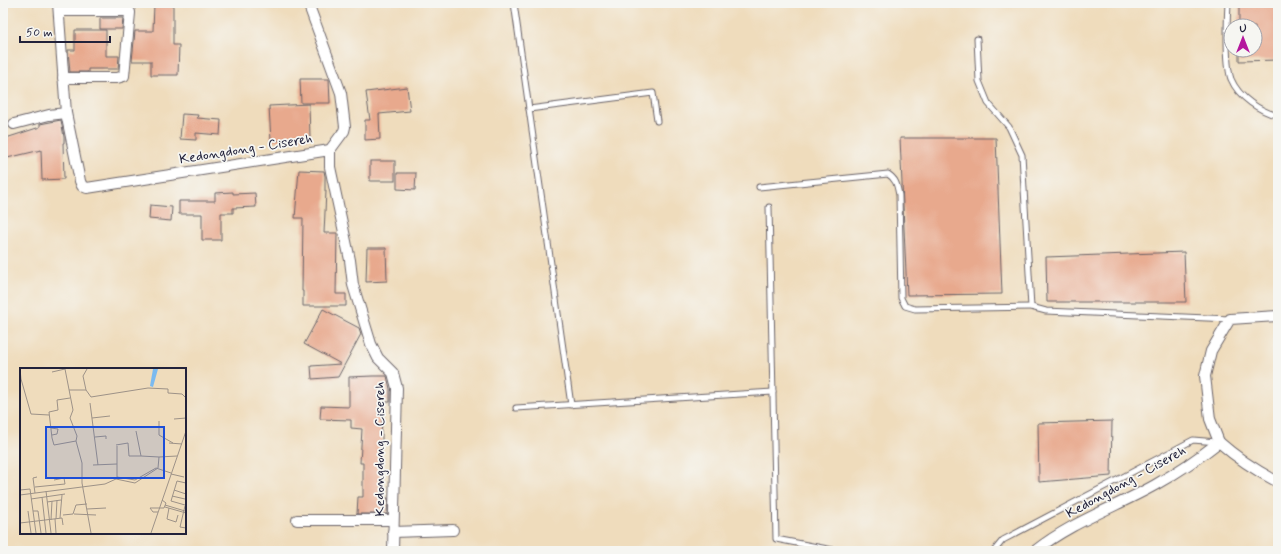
<svg xmlns="http://www.w3.org/2000/svg" width="1281" height="554" viewBox="0 0 1281 554" font-family="Mynerve,sans-serif">
  <rect width="100%" height="100%" fill="#f6f6f2"/>
  <filter id="ink" filterUnits="userSpaceOnUse"><feTurbulence type="fractalNoise" baseFrequency=".025" numOctaves="2"/><feDisplacementMap in="SourceGraphic" scale="8" xChannelSelector="R" yChannelSelector="G"/><feConvolveMatrix kernelMatrix="1 2 1 2 8 2 1 2 1" color-interpolation-filters="sRGB"/></filter>
  <filter id="wash" filterUnits="userSpaceOnUse"><feTurbulence type="fractalNoise" baseFrequency=".012" numOctaves="4" result="noise"/><feDisplacementMap in="SourceGraphic" scale="16" xChannelSelector="R" yChannelSelector="G"/><feGaussianBlur stdDeviation="0.9" result="paint"/><feColorMatrix in="noise" values="0 0 0 0 0 0 0 0 0 0 0 0 0 0 0 0 0 1.4 0 .05"/><feComposite in="paint" operator="in"/></filter>
  <g filter="url(#wash)">
    <rect width="100%" height="100%" fill="#efdcbc"/>
    <g id="blocks">
      <g fill="#e8a98d">
        <polygon points="1239,3 1278,3 1278,60 1239,61 1239,50 1255,50 1255,26 1239,26"/>
        <polygon points="154,4 173,5 173,45 179,45 178,75 151,75 151,61 132,61 135,31 153,31"/>
        <polygon points="100,18 123,18 122,29 100,29"/>
        <polygon points="75,30 106,30 106,56 119,56 118,69 88,69 88,72 70,72 68,50 75,50"/>
        <polygon points="300,79 329,79 330,103 301,103"/>
        <polygon points="407,87 410,111 379,114 380,139 365,140 365,120 370,120 366,92"/>
        <polygon points="309,104 310,138 271,141 269,106"/>
        <polygon points="182,114 198,115 197,118 221,120 220,135 196,133 196,140 180,139"/>
        <polygon points="61,120 64,137 64,143 63,143 64,179 42,180 41,150 3,159 3,139 40,127 40,124"/>
        <polygon points="900,138 996,138 1002,294 907,295"/>
        <rect x="370" y="161" width="25" height="20"/>
        <polygon points="299,170 324,171 325,176 325,191 326,191 324,233 337,233 336,294 346,294 346,306 303,306 303,291 302,291 303,218 295,218"/>
        <polygon points="397,173 416,173 415,190 397,189"/>
        <polygon points="233,192 233,194 255,193 256,207 233,208 233,213 221,213 221,240 202,240 202,214 179,214 179,201 215,201 215,193"/>
        <polygon points="150,205 172,207 171,221 149,219"/>
        <polygon points="367,248 386,248 387,281 366,282"/>
        <polygon points="1184,252 1186,302 1047,302 1046,257"/>
        <polygon points="323,309 359,328 361,334 338,377 312,379 311,366 341,364 304,344"/>
        <polygon points="373,376 387,376 390,389 390,402 384,402 381,434 382,434 382,448 381,448 381,476 382,476 382,498 388,498 387,514 357,514 358,497 363,497 363,463 360,463 362,429 351,428 351,420 320,419 321,406 349,407 349,377"/>
        <polygon points="1112,421 1111,476 1039,482 1038,423"/>
      </g>
    </g>
  </g>
  <g filter="url(#ink)">
    <use href="#blocks" fill-opacity="0" stroke="#6a6368" stroke-width="1"/>
    <g fill="none" stroke-linecap="round" stroke-linejoin="round">
      <g stroke="#6a6368" stroke-width="7">
        <g id="service">
          <polyline points="514,3 571,405"/>
          <path d="M 1228,3 C 1227,23 1225,62 1231,79 C 1239,98 1260,111 1278,116"/>
          <polyline points="977,39 979,81 988,103 1009,127 1022,155 1031,307 1046,311 1230,319"/>
          <polyline points="529,109 653,93 657,121"/>
          <path d="M 759,187 L 888,174 C 897,180 897,186 899,195 L 901,298 L 905,306 L 915,309 L 1031,307"/>
          <polyline points="769,207 776,539 838,551"/>
          <polyline points="516,408 773,392"/>
          <polyline points="994,551 1003,540 1193,440 1217,442"/>
        </g>
      </g>
      <g stroke="#6a6368" stroke-width="12">
        <g id="minor">
          <polyline points="58,3 66,113 80,181 82,186 87,188 330,150 330,167 350,260 353,285 371,344 378,358 393,373 397,388 393,551"/>
          <polyline points="308,3 341,93 345,127 344,131 330,150"/>
          <polyline points="59,11 128,11 130,12 130,13 124,76 117,78 63,78"/>
          <polyline points="14,124 49,115 66,113"/>
          <path d="M 1219,442 C 1237,458 1257,471 1278,482"/>
          <polyline points="297,520 393,520"/>
          <polyline points="393,532 453,530"/>
          <path d="M 1035,551 C 1071,522 1116,507 1155,485 C 1178,472 1199,458 1219,442 L 1210,419 L 1205,376 L 1211,351 L 1230,319 L 1278,316"/>
        </g>
      </g>
      <use href="#service" stroke="#fff" stroke-width="5"/>
      <use href="#minor" stroke="#fff" stroke-width="10"/>
    </g>
  </g>
  <g text-anchor="middle" dominant-baseline="central" stroke-width="3.5" stroke-linejoin="round" paint-order="stroke">
    <g font-size="14" fill="#22223b" stroke="#f6f6f2">
      <text transform="translate(246 149) rotate(-9)">Kedongdong - Cisereh</text>
      <text transform="translate(380 449) rotate(-90)">Kedongdong - Cisereh</text>
      <text transform="translate(1126 482) rotate(-29)">Kedongdong - Cisereh</text>
    </g>
  </g>
  <g transform="translate(20 368)">
    <rect width="166" height="166" fill="#efdcbc"/>
    <path d="M 133,1 L 138,1 L 133,19 L 130,18 Z" fill="#7bbaef"/>
    <path fill="none" stroke="#9d9288" stroke-width="1" d="M 0,1 L 1,11 L 11,46 L 29,47M 45,1 L 53,42 L 50,50 L 57,68 L 56,73M 67,1 L 63,8 L 66,22 L 71,29 L 128,20 L 148,21 L 148,25 L 162,26 L 166,30M 32,4 L 45,1M 49,22 L 66,22M 50,30 L 37,32 L 38,42 L 29,44 L 32,70 L 34,77 L 56,73 L 62,95 L 62,115 L 71,165M 70,35 L 78,97M 72,50 L 90,48M 154,51 L 166,50M 139,53 L 139,67 L 153,75M 31,60 L 38,61 L 37,66 L 32,67M 116,63 L 121,88 L 139,89M 75,69 L 86,68 L 86,71M 149,75 L 162,76M 96,77 L 108,75 L 109,88 L 121,88M 97,78 L 97,109 L 115,112 L 136,100 L 151,105M 73,97 L 97,96M 151,106 L 164,109M 15,119 L 45,116 L 44,110 L 34,112M 0,122 L 10,121 L 16,165M 154,122 L 166,126M 26,123 L 31,165M 15,125 L 13,110 L 17,109M 0,127 L 85,116 L 96,111 L 115,115 L 138,100 L 139,89 L 157,88M 152,128 L 165,131M 22,129 L 26,165M 11,131 L 45,126M 27,134 L 41,132M 145,137 L 165,143M 165,137 L 151,133 L 157,113 L 166,115M 165,138 L 160,159 L 166,160M 145,139 L 166,145M 149,140 L 147,151 L 156,154 L 158,147M 67,141 L 86,140M 8,143 L 11,165M 13,143 L 18,143 L 21,165M 138,144 L 133,144 L 130,140 L 144,140 L 146,135 L 142,132M 54,146 L 76,147M 43,147 L 53,146 L 56,137 L 67,136M 40,150 L 42,127M 35,151 L 36,165M 36,151 L 37,132M 31,152 L 32,133M 0,155 L 42,150 L 43,157M 131,165 L 166,63"/>
    <path fill="#1d4ed8" fill-opacity="0.15" stroke="#1d4ed8" stroke-width="2" d="M 26,59 L 144,59 L 144,110 L 26,110 Z"/>
    <rect width="166" height="166" fill="none" stroke="#22223b" stroke-width="2"/>
  </g>
  <rect width="1281" height="554" fill="none" stroke="#f6f6f2" stroke-width="16"/>
  <g transform="translate(1243 38)"><circle r="19" fill="#f6f6f2" stroke="#a1a1a9"/>
  <path d="M0-3L7 15L0 10L-7 15Z" fill="#b5179e"/>
  <text y="-6" font-size="11" font-weight="bold" text-anchor="middle" fill="#22223b">U</text>
  </g>
  <path d="M20 36v6h90v-6" fill="none" stroke="#22223b" stroke-width="2"/>
  <text x="26" y="36" font-size="12" fill="#22223b" stroke="#f6f6f2" stroke-width="3" paint-order="stroke">50 m</text>
</svg>
